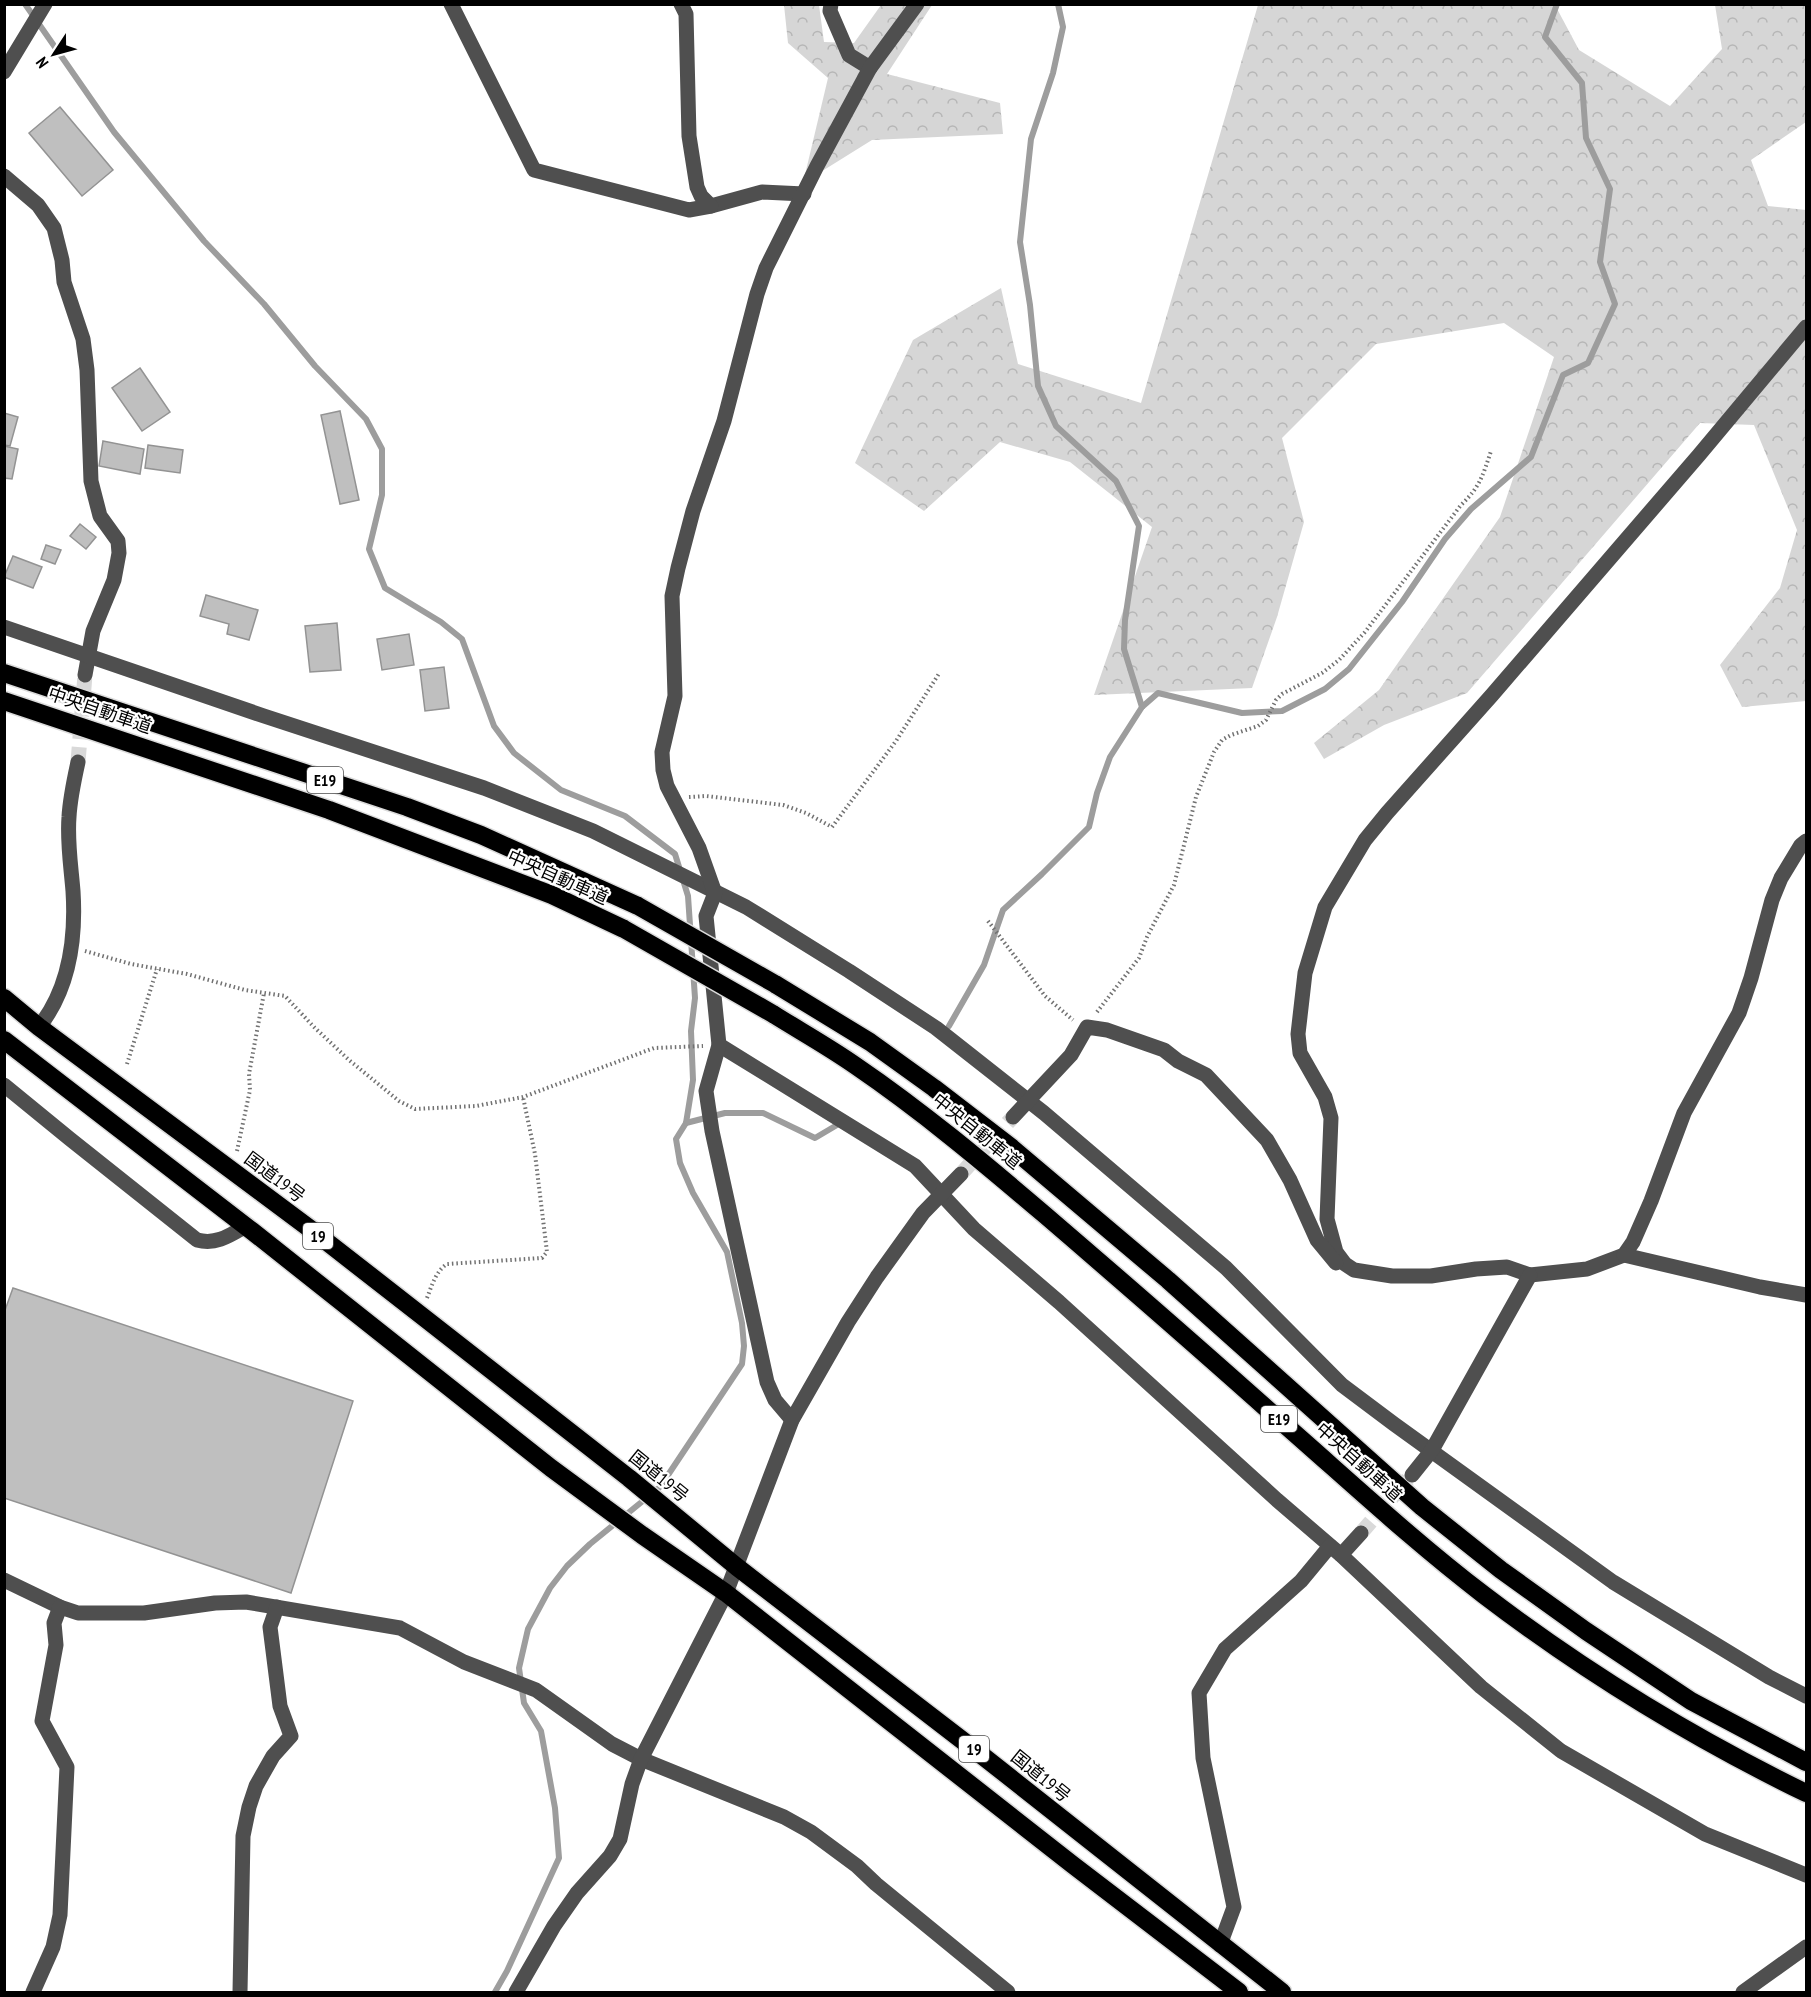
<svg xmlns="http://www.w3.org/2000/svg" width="1811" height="1997" viewBox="0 0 1811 1997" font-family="'PT Sans Narrow','Noto Sans JP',sans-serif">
  <defs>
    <pattern id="forest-crowns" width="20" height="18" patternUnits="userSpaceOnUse" patternTransform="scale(1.5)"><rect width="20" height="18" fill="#d6d6d6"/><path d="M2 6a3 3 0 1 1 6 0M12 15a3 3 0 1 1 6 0" fill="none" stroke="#b6b6b6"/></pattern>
  </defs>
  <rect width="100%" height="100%" fill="#fff"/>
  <g fill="url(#forest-crowns)">
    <polygon points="784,5 819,5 824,42 854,43 881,5 932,5 887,74 1000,103 1003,134 872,140 803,183 828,78 788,43"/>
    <polygon points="1258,5 1555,5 1579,50 1670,106 1722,49 1715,5 1806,5 1806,122 1751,160 1768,206 1806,210 1806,701 1742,707 1720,665 1780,588 1797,530 1754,425 1700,423 1467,693 1384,725 1324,759 1314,743 1379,690 1500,517 1554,357 1504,323 1376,344 1282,438 1304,522 1277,617 1252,688 1094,695 1152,527 1070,462 1000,442 924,511 855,463 913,340 1001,288 1018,364 1141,403"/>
  </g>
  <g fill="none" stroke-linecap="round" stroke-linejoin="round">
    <g stroke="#9d9d9d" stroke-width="6">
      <polyline points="25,4 114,132 204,241 264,304 315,366 366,419 382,449 382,495 369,549 385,588 441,622 462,639 494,726 514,753 561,790 625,816 675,854 688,896 695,998 691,1031 693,1080 686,1123 676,1139 680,1163 693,1193 727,1252 742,1323 744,1346 742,1364 660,1487 590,1544 567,1566 550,1588 528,1629 519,1668 524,1703 541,1731 555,1808 559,1858 507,1971 495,1992"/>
      <polyline points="1058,4 1063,27 1053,73 1031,139 1020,242 1030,305 1038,386 1056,426 1116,481 1139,526 1125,620 1124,649 1142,707"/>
      <polyline points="949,1026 984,965 1003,910 1042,874 1089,827 1097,793 1110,757 1142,707 1158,693 1242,713 1282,711 1325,689 1349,669 1402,602 1445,539 1471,509 1531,457 1563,375 1588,363 1615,304 1600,262 1610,189 1586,138 1582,83 1545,37 1557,4"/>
      <polyline points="686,1123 725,1113 763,1113 815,1138 837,1125"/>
    </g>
  </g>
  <g fill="#bfbfbf" stroke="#939393" stroke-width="1.5">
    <polygon points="60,107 113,170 82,196 29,133"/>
    <polygon points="140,368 170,412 142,431 112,388"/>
    <polygon points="340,411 359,500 340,504 321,415"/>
    <polygon points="4,413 18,417 10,446 4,445"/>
    <polygon points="103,441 144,449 140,474 99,466"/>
    <polygon points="148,445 183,450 180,473 145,468"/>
    <polygon points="4,446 18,449 12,479 4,478"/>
    <polygon points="80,524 96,537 86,549 70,536"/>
    <polygon points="46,545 61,550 55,564 41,559"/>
    <polygon points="13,556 42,567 33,588 4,577"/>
    <polygon points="206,595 258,610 249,640 227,634 229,624 200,616"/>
    <polygon points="337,623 341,670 310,672 305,626"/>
    <polygon points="409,634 414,665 382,670 377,639"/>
    <polygon points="444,667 449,708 425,711 420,670"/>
    <polygon points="13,1288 353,1401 291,1593 4,1498 4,1313"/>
  </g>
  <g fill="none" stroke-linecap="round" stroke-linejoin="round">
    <g stroke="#d9d9d9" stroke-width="15" stroke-dasharray="15 8" stroke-linecap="butt">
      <polyline points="78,762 85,675"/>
      <polyline points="961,1174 1013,1117"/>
      <polyline points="1361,1533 1408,1479"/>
    </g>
    <g stroke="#dbdbdb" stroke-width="21">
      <g id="highway">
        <polyline points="4,673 407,807 481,835 638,906"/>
        <polyline points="4,701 329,810 552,895 624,929"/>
        <polyline points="775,984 870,1042 934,1088 1012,1148 1168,1280 1422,1507 1501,1570 1586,1631 1691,1701 1806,1762"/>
        <polyline points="4,998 39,1027 313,1231 422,1316 629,1478 737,1567 984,1757 1282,1992"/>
        <path d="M 773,1014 C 800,1031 829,1047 856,1066 C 922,1111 984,1163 1045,1215 C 1123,1282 1200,1349 1276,1417 C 1345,1477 1412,1540 1484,1595 C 1585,1672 1693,1738 1806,1793"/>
        <polyline points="4,1040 252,1231 551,1468 642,1535 726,1593 1073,1865 1239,1992"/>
      </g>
    </g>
    <g stroke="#717171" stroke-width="4" stroke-dasharray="1.5 3" stroke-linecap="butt">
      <polyline points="689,797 706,796 783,805 806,813 832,827 896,741 940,672"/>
      <polyline points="988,921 1045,996 1073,1020"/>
      <polyline points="85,951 131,964 187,974 245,990 285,996 314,1027 349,1060 399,1101 415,1109 476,1106 523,1097 654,1048 703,1046"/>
      <path d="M 1097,1012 L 1139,958 L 1147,937 L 1174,885 L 1196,797 L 1214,752 L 1222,740 L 1231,735 L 1258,726 L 1266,720 L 1276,700 L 1282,694 L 1322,673 L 1339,660 L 1365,632 L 1461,505 C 1480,487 1483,475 1491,451"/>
      <polyline points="127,1064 157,969"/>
      <polyline points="237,1151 250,1090 249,1074 264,993"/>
      <path d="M 427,1298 C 432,1285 436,1271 447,1264 L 542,1258 L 547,1252 L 535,1154 L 523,1097"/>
    </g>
    <g stroke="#4f4f4f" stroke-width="15">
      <polyline points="451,4 534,170 689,210 711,206 762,192 804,194"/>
      <polyline points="681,4 686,14 689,136 697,187 701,196 711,206"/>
      <polyline points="831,4 830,11 849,55 870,68"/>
      <polyline points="4,72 45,4"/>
      <polyline points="4,176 38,205 54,228 62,260 64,282 83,339 87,370 91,481 100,516 118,541 119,553 114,580 93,631 85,675"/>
      <polyline points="1806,327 1699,455 1492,695 1387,813 1365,840 1325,907 1305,973 1298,1034 1300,1053 1325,1097 1331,1118 1327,1219 1336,1252 1345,1264 1354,1270 1392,1276 1431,1276 1476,1269 1507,1267 1530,1275 1587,1269 1624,1255 1633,1242 1651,1201 1684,1113 1739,1013 1751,978 1772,900 1781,878 1801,845 1806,841"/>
      <polyline points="4,627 264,716 484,788 593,831 746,907 849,971 936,1028 1044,1113 1226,1268 1342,1385 1394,1424 1613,1582 1769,1677 1806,1696"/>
      <path d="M 39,1027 C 69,989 76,938 73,891 C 71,866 67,842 69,817 C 70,798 74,780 78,762"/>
      <polyline points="719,1045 915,1166 974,1229 1059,1302 1277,1500 1341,1555 1481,1687 1561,1751 1705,1834 1806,1875"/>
      <path d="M 4,1085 L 70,1139 L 197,1240 C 216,1245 229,1236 246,1226"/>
      <polyline points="1013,1117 1071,1055 1087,1027 1107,1030 1164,1050 1178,1061 1206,1075 1267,1140 1290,1180 1317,1240 1336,1263"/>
      <polyline points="1624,1255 1760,1287 1806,1295"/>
      <polyline points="792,1420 775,1400 767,1382 712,1131 706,1091 719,1045 706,916 715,893 699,848 667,786 663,770 662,752 675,696 672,596 678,568 693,511 724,421 757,294 766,268 817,166 870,68 917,4"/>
      <polyline points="1412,1475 1432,1450 1530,1275"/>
      <polyline points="1341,1555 1361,1533"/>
      <polyline points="4,1580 60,1607 78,1613 144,1613 215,1603 246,1602 400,1628 464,1662 536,1690 612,1744 641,1759 784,1817 811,1832 857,1866 876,1884 1008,1992"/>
      <polyline points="1220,1945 1234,1907 1203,1758 1199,1693 1225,1649 1301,1581 1330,1546"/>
      <polyline points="33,1992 53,1947 60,1915 67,1767 42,1721 56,1645 54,1623 60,1607"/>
      <polyline points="240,1992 243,1836 249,1807 256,1786 273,1756 291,1736 280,1706 270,1627 277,1607"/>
      <polyline points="516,1992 554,1926 577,1893 610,1856 620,1839 632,1784 641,1759 726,1593 792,1420 848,1322 877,1277 923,1213 961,1174"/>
      <polyline points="1743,1992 1806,1947"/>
    </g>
    <use href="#highway" stroke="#000" stroke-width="18"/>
    <g stroke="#dbdbdb" stroke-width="21" stroke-linecap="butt">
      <g id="highway-bridge">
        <polyline points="638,906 775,984"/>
        <polyline points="624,929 773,1014"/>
      </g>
    </g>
    <use href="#highway-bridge" stroke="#000" stroke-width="18"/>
  </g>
  <g text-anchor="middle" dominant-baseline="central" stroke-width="4.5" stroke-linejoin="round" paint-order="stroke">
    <g fill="#fff" stroke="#4c4c4c" stroke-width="1.5">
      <rect x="307" y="767" width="36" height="26" rx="4.5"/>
      <rect x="303" y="1223" width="30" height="26" rx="4.5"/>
      <rect x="1261" y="1406" width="36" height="26" rx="4.5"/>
      <rect x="959" y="1736" width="30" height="26" rx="4.5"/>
    </g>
    <g font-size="16" font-weight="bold" fill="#000">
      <text x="325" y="780">E19</text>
      <text x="318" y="1236">19</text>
      <text x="1279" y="1419">E19</text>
      <text x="974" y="1749">19</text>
    </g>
    <g font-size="18" fill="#000" stroke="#fff">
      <text transform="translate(100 710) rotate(19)">中央自動車道</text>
      <text transform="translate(558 877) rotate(24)">中央自動車道</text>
      <text transform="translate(977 1131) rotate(39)">中央自動車道</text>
      <text transform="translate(275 1177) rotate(37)">国道19号</text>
      <text transform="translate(1359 1462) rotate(42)">中央自動車道</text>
      <text transform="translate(659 1476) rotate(39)">国道19号</text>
      <text transform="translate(1041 1776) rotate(39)">国道19号</text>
    </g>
  </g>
  <rect width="1811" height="1997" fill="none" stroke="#000000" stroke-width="12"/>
  <g transform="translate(54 54) rotate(234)" stroke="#ffffff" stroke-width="4.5" paint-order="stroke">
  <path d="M0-4.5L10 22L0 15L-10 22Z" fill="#000000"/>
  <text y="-9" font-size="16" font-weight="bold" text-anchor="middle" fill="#000000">N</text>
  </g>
</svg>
